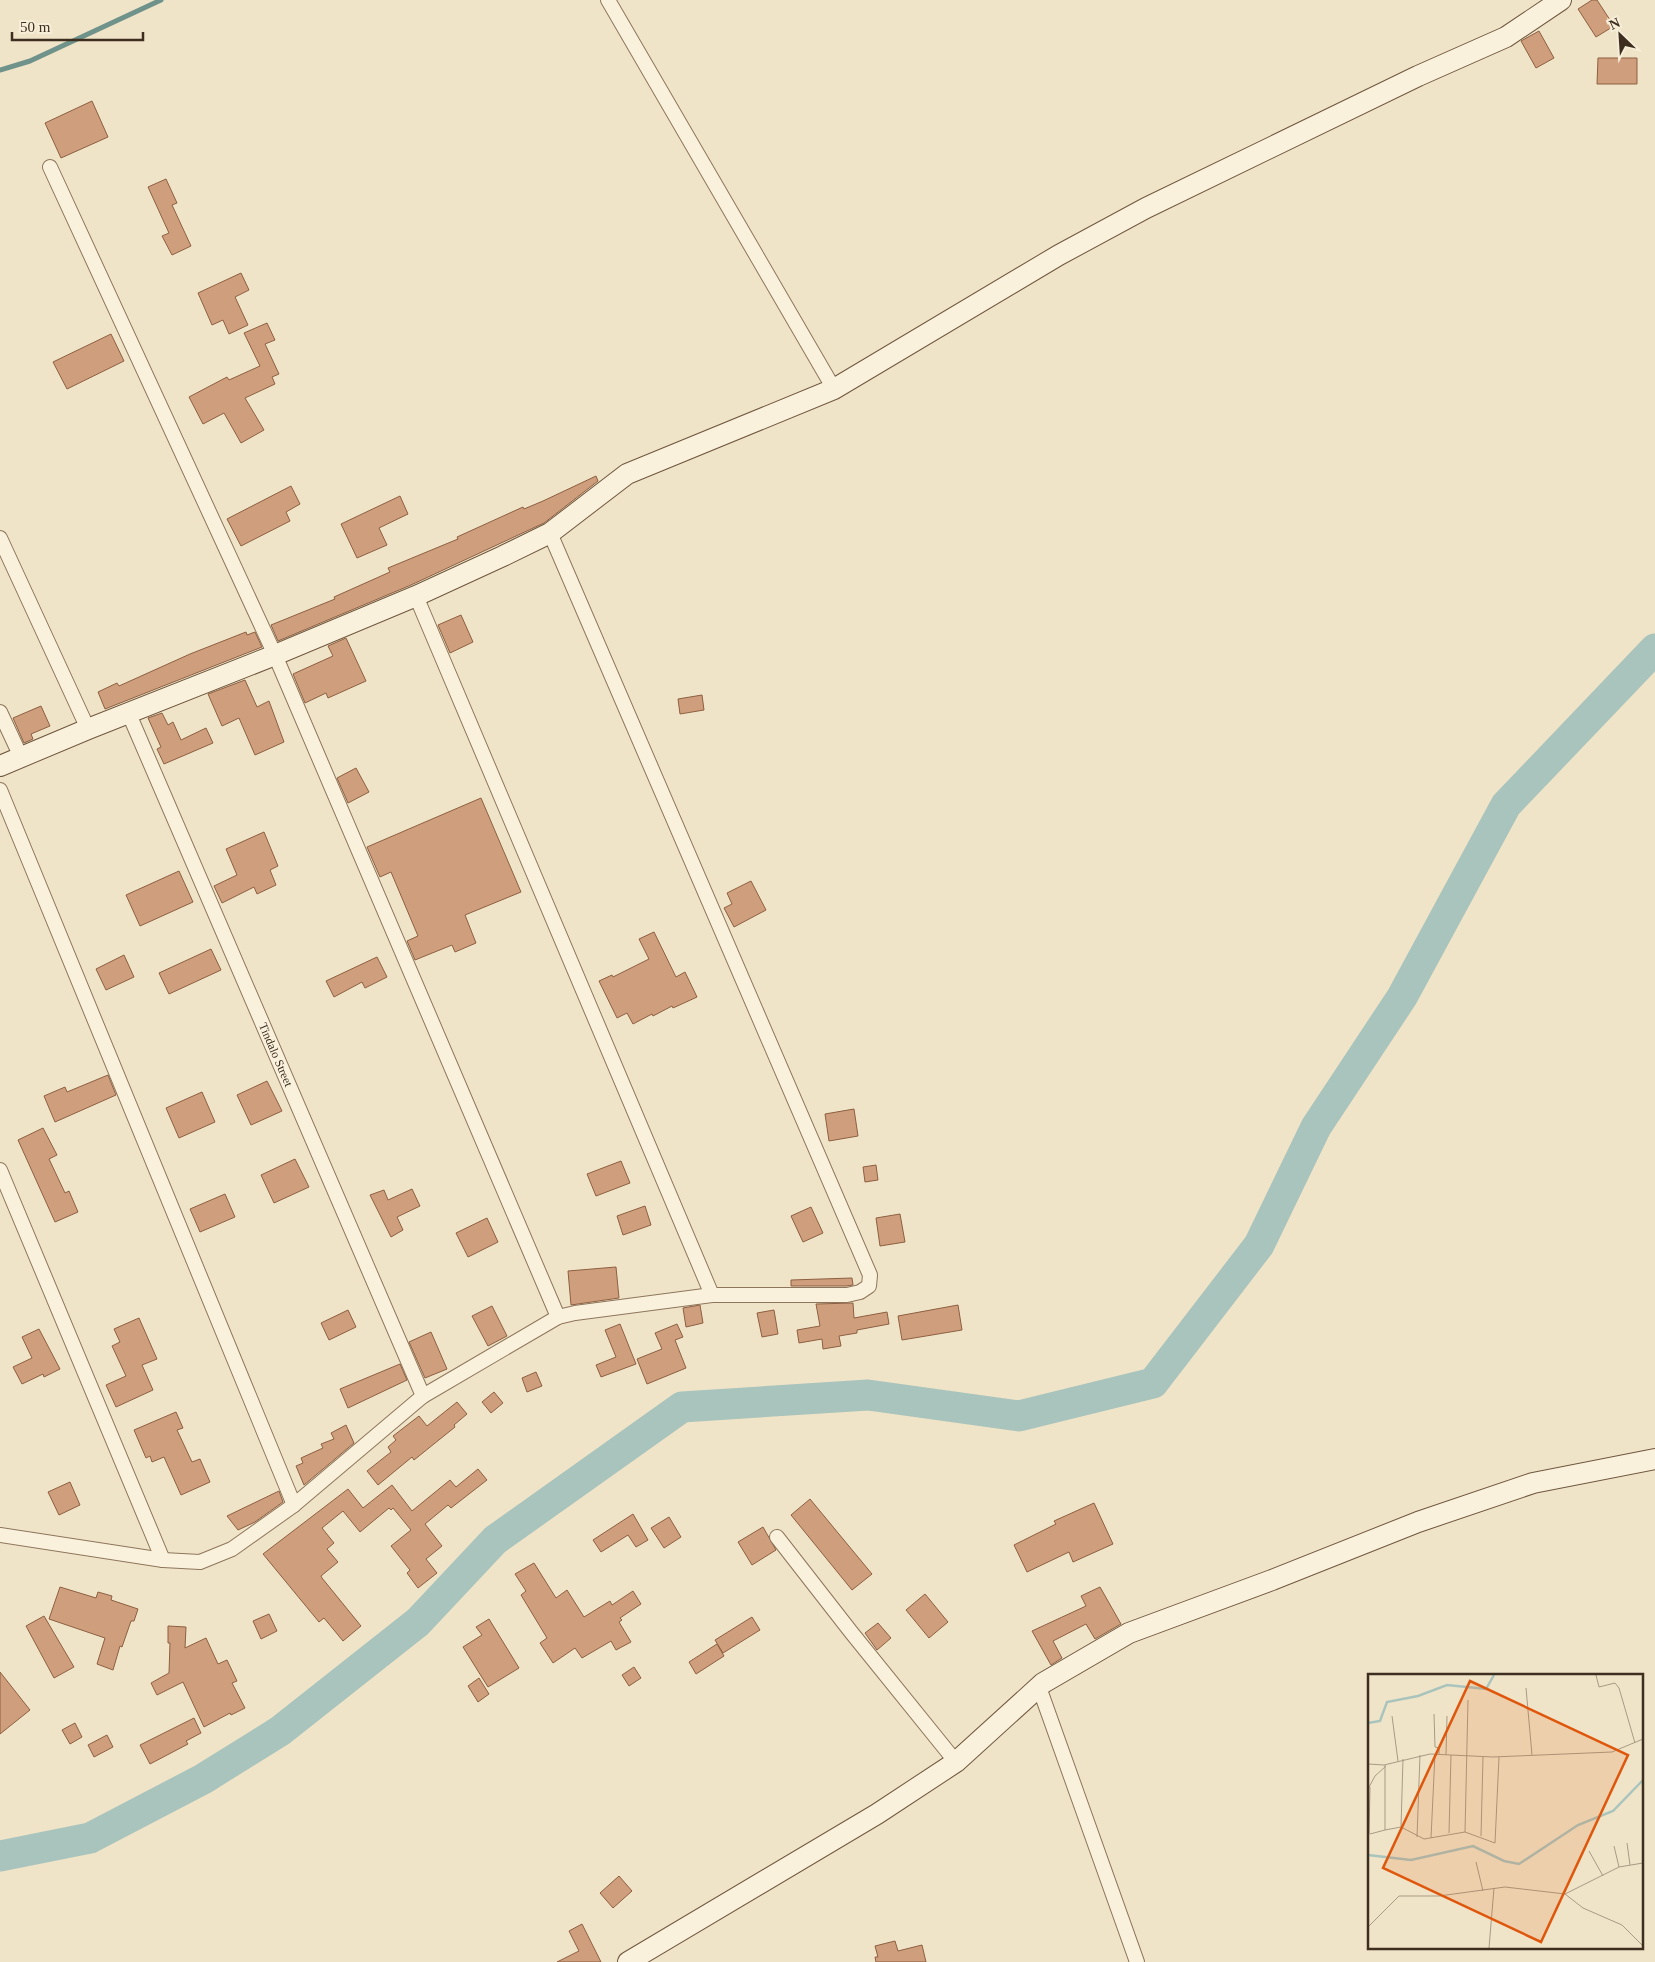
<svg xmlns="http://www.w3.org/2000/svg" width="1655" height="1962" viewBox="0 0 1655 1962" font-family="'Times New Roman',serif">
  <rect width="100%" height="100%" fill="#f0e4c8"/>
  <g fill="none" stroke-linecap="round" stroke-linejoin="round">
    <polyline stroke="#6f938a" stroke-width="5" points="0,70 30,61 161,0"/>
    <polyline stroke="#a9c4bc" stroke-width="31" points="0,1856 90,1838 203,1779 280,1731 418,1622 495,1540 682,1407 868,1395 1019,1416 1153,1383 1259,1245 1316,1127 1402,997 1506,805 1655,649"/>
  </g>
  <g fill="#cf9f7d" stroke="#8d5f41">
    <polygon points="1592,0 1597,0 1614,26 1596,37 1578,9"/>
    <polygon points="1539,31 1554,58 1536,68 1521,41"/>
    <polygon points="1598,58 1637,58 1637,84 1597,84"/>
    <polygon points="92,101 108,137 61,158 45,123"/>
    <polygon points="166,179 177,203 172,205 191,246 172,255 162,236 169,233 148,187"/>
    <polygon points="241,273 249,290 235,297 248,325 229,334 223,320 212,325 198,293"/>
    <polygon points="267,323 275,340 265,344 279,374 272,377 275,384 245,398 264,430 241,443 224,413 203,424 189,397 227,377 229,380 260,366 244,333"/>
    <polygon points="111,334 124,361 67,389 53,362"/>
    <polygon points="596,476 598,481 544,523 411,585 278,641 271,625 335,599 334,597 390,572 388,568 458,539 457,537 523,507 524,509 543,501"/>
    <polygon points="291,486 300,504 286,512 290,521 241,546 227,519"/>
    <polygon points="400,496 408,514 379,528 387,545 357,558 341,524"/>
    <polygon points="461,615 473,642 450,653 438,625"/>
    <polygon points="246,632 247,635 255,632 262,647 105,709 98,692 117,683 119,686 190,654"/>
    <polygon points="346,638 366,681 328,698 326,693 305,703 293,674 333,656 328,646"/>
    <polygon points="245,680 257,707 269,701 284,742 255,755 239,718 222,726 208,694"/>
    <polygon points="702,695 704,710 680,714 678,699"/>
    <polygon points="41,706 50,726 31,734 33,739 24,743 13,718"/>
    <polygon points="162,713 168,725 173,722 181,740 206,728 213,743 164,764 157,749 161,747 148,718"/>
    <polygon points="356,768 369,792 348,803 337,778"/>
    <polygon points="481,798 521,892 465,915 476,943 455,952 452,945 415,960 407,941 418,936 391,872 380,877 367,847"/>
    <polygon points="264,832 278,866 270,870 276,885 257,894 254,887 222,903 214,886 237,875 226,849"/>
    <polygon points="179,871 193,902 140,926 126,895"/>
    <polygon points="751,881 766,910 734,927 724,908 732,904 727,893"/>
    <polygon points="654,932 676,977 685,972 697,997 673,1008 672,1006 653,1016 652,1014 633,1024 627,1013 617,1018 599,981 612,975 613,977 649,959 639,939"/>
    <polygon points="211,949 221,970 169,994 159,973"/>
    <polygon points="124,955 134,977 106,990 96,969"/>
    <polygon points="377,957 387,977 365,988 362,982 334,997 326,981"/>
    <polygon points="108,1075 116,1095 55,1122 44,1096 65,1087 67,1092"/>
    <polygon points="267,1081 282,1111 251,1125 237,1095"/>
    <polygon points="202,1092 215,1122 179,1138 166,1108"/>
    <polygon points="854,1109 858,1136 829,1141 825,1114"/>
    <polygon points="43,1128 57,1155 49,1159 65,1193 69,1191 78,1212 55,1222 18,1140"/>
    <polygon points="295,1159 309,1187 274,1203 261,1175"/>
    <polygon points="621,1161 630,1183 596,1196 587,1174"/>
    <polygon points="876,1165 878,1180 865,1182 863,1167"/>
    <polygon points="412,1189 420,1206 397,1217 403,1230 391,1237 370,1195 384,1190 388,1200"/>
    <polygon points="225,1194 235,1217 200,1232 190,1209"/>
    <polygon points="645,1206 651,1225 623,1235 617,1216"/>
    <polygon points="811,1207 823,1233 803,1242 791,1216"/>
    <polygon points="900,1214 905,1242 880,1246 876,1218"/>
    <polygon points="487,1218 498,1242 468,1257 456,1233"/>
    <polygon points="616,1267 619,1298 571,1305 568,1271"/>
    <polygon points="852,1278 853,1285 846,1286 791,1286 791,1280"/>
    <polygon points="853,1303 854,1318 887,1312 889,1324 857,1330 857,1333 839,1336 841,1346 823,1349 822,1339 799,1343 797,1330 820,1326 816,1304"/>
    <polygon points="700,1305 703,1323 686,1327 683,1308"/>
    <polygon points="958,1305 962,1330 902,1340 898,1316"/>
    <polygon points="492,1306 507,1336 488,1346 472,1316"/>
    <polygon points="348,1310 356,1327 329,1340 321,1323"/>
    <polygon points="774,1310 778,1334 762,1337 757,1313"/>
    <polygon points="139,1318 157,1359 142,1365 153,1390 116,1407 106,1385 126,1376 112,1346 120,1342 114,1329"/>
    <polygon points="620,1324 636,1364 601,1377 596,1365 616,1357 605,1330"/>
    <polygon points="677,1324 683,1337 675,1340 686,1368 647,1384 637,1359 662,1349 655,1333"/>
    <polygon points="39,1329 60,1369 44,1377 43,1374 22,1384 13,1367 32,1358 22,1337"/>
    <polygon points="431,1332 447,1369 425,1378 409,1342"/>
    <polygon points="400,1364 407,1380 348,1408 340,1389"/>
    <polygon points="536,1372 542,1386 527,1392 522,1378"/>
    <polygon points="494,1392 503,1403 491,1413 482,1402"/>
    <polygon points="457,1402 467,1414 454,1425 455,1427 414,1460 412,1457 378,1485 367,1471 391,1452 388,1447 396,1440 393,1436 419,1416 427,1426"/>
    <polygon points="176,1412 183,1428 177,1430 192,1462 200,1459 210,1482 181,1495 164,1457 152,1462 150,1456 146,1458 134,1430"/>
    <polygon points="346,1425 354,1443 304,1485 296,1466 303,1463 301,1458 323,1448 321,1444 334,1439 331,1433"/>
    <polygon points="478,1469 487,1480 451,1508 448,1505 425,1524 442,1546 426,1559 437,1573 418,1588 407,1573 410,1570 391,1546 411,1530 393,1508 391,1510 389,1508 360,1532 343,1511 322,1528 334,1543 327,1549 338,1562 321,1576 322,1578 361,1626 343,1641 324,1618 319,1622 263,1554 348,1489 363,1508 392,1485 412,1511 450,1480 456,1487"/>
    <polygon points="70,1482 80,1505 59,1515 48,1492"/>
    <polygon points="279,1491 283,1502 255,1522 238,1530 227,1516"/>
    <polygon points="810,1499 872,1574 852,1590 791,1515"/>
    <polygon points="1094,1503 1113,1544 1073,1562 1069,1552 1027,1572 1014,1545 1056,1524 1054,1521"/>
    <polygon points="633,1514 648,1540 636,1547 628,1535 601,1552 593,1540"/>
    <polygon points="669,1517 681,1537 664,1548 651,1528"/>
    <polygon points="763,1527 776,1550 752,1565 738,1542"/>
    <polygon points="534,1563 556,1598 567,1590 584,1617 610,1601 612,1605 633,1591 641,1604 620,1618 622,1620 619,1622 631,1642 616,1650 611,1641 582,1658 575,1648 553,1663 540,1643 547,1638 521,1595 526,1591 515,1574"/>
    <polygon points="60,1587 96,1598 98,1592 112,1596 111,1600 138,1609 134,1621 131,1621 122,1647 120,1646 113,1670 97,1664 105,1638 49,1619"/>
    <polygon points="1100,1587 1121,1624 1095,1639 1086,1624 1053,1641 1062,1658 1051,1665 1032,1631 1086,1606 1081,1596"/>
    <polygon points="925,1594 948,1622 929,1638 906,1610"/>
    <polygon points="269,1614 277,1631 261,1639 253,1621"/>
    <polygon points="44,1616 74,1667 54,1678 26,1626"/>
    <polygon points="752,1617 760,1630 723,1653 715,1640"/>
    <polygon points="489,1619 519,1668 488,1687 463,1647 482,1635 476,1627"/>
    <polygon points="878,1623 891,1638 877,1650 865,1633"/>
    <polygon points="168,1626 186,1627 185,1648 206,1638 218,1664 227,1660 237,1681 232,1683 245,1708 231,1715 230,1713 204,1727 183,1682 157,1695 151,1683 169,1673 170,1643 168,1643"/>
    <polygon points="717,1644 724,1656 696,1674 689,1662"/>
    <polygon points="634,1667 641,1678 629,1686 622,1675"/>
    <polygon points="0,1672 30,1710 0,1734"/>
    <polygon points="479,1678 489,1694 478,1702 468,1686"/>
    <polygon points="194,1718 201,1733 186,1741 188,1744 150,1764 140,1745"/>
    <polygon points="75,1723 82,1737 70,1744 62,1730"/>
    <polygon points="107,1735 113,1747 94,1757 88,1745"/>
    <polygon points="619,1876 632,1891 613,1908 600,1893"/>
    <polygon points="582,1924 601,1962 557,1962 579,1951 569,1931"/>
    <polygon points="895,1941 898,1951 922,1945 926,1962 876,1962 875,1957 878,1957 875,1946"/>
  </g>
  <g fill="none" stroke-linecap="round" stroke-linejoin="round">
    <g stroke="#8d765c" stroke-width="16">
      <g id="street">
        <polyline points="608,0 834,389"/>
        <polyline points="50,167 275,655 558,1317"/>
        <polyline points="0,538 88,729"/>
        <polyline points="416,596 712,1295"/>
        <polyline points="0,712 21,757"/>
        <path id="s1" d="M 129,714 L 423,1396"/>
        <polyline points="0,790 294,1505"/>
        <polyline points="0,1170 163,1560"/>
        <polyline points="0,1535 163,1560 200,1562 232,1549 294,1505 423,1396 558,1317 575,1313 712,1295 847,1295 860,1292 869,1286 870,1275 550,533"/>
        <polyline points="777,1537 851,1632 956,1762"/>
        <polyline points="1039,1687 1137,1962"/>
      </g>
    </g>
    <g stroke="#6f573f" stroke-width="22">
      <g id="secondary">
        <polyline points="0,766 88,729 275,655 416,596 503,556 550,533 627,474 834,389 1059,255 1146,208 1418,76 1506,37 1561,0"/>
        <polyline points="628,1962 877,1814 956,1762 1043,1683 1129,1633 1272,1580 1418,1522 1533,1483 1655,1459"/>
      </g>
    </g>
    <use href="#street" stroke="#faf1dc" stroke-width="14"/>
    <use href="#secondary" stroke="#faf1dc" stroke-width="20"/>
  </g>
  <g text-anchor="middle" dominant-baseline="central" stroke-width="4.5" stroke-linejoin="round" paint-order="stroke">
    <g font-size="12" fill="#3d2e20" stroke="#f7eed8">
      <text stroke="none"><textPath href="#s1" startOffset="371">Tindalo Street</textPath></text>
    </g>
  </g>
  <g transform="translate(1368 1674)">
    <rect width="275" height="275" fill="#f0e4c8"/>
    <path fill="none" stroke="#a9c4bc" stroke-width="2.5" d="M 0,49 L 12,47 L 19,28 L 50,22 L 79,11 L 118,15 L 126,1M 0,181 L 43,186 L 105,172 L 136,187 L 151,190 L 210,151 L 245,137 L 275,106"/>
    <path fill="none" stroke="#a89b85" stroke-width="1" d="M 228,1 L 231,13 L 247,9 L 251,14 L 267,69M 158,14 L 164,81M 66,40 L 67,73 L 71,74 L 71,80M 24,42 L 30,87M 78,81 L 79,42M 0,90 L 16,91 L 62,80 L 125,83 L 244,78 L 275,65M 17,91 L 17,156 L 33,153 L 56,165 L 97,158 L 127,169 L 131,83M 0,115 L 7,102 L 18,92M 33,153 L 35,85M 97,158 L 100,26M 81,159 L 83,81M 1,160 L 2,113M 2,160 L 17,156M 113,162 L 115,83M 49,163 L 52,81M 63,164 L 67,80M 259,169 L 262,191M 246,172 L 251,193M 221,177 L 235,202M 108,188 L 115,217M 197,220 L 251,193 L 275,189M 0,253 L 31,222 L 71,222 L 137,213 L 197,220 L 215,234 L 254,251 L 275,272M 121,274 L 126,214"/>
    <path fill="#df570d" fill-opacity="0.15" stroke="#df570d" stroke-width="2.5" d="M 102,7 L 260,81 L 173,268 L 15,194 Z"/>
    <rect width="275" height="275" fill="none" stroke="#3d2e20" stroke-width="2.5"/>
  </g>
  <g transform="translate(1620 35) rotate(335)" stroke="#f7eed8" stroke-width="4" paint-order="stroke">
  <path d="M0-4L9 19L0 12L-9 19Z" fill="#3d2e20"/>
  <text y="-8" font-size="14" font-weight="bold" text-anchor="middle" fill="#3d2e20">N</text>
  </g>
  <path d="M12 32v8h131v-8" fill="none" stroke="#3d2e20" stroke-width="2.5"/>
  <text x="20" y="32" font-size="15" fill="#3d2e20" stroke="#f7eed8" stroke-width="4" paint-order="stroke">50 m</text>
</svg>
